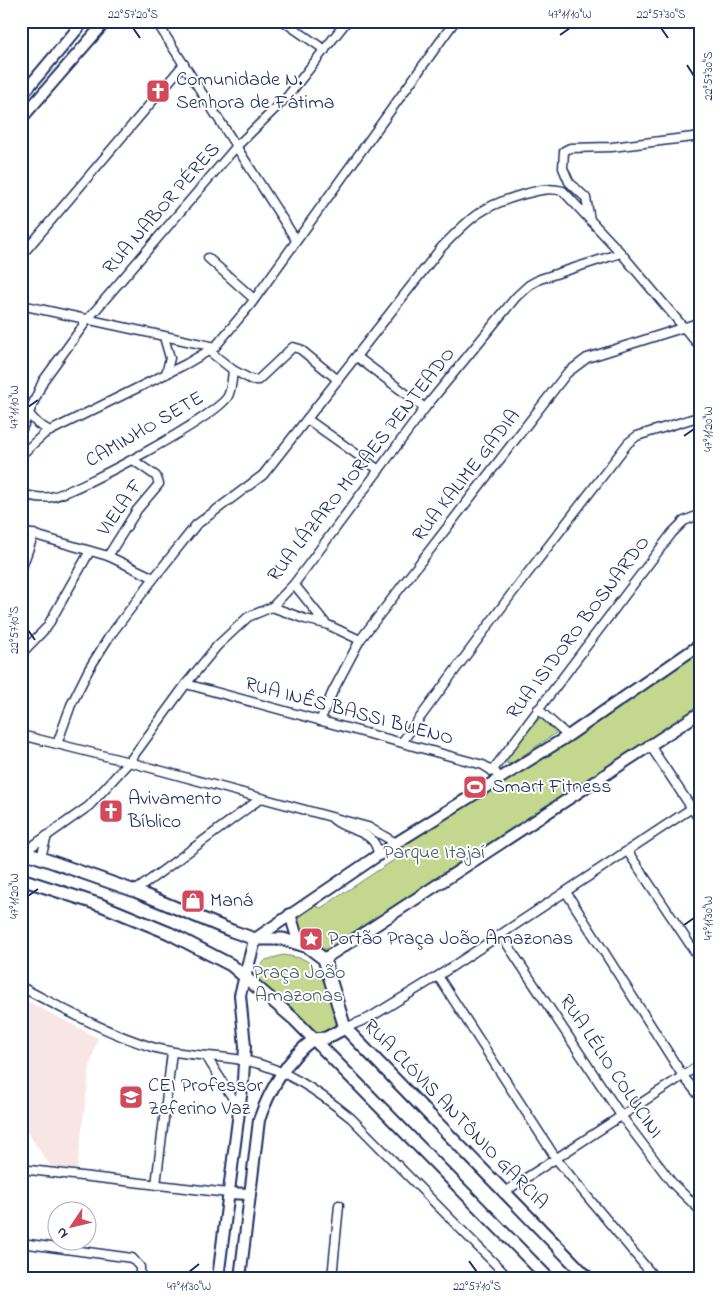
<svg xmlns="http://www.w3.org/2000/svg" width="722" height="1299" viewBox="0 0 722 1299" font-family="'Indie Flower',sans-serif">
  <rect width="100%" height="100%" fill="#fff"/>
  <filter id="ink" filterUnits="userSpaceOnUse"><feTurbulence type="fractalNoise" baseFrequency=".02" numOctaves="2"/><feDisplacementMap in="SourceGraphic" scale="10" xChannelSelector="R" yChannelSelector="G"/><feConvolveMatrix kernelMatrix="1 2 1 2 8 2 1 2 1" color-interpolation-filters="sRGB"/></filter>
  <g filter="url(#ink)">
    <polygon fill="#f8e6e4" points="21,998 98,1038 90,1065 77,1170 52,1168 21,1123"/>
    <g fill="#c3d88e" stroke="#6f8476">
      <path d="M 701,650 L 700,706 L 331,949 L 322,949 C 302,934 285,924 313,905 L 321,908 L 400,856 L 403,845 Z"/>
      <polygon points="542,715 559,731 512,763 507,764 507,757"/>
      <path d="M 283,955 C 289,956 297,957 303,959 C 326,969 331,1004 337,1025 L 332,1031 L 319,1033 L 258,981 L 256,969 L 266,960 Z"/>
    </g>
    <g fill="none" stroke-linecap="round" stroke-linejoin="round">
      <g stroke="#1b2f5e" stroke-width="11">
        <g id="minor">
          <polyline points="156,21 296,240"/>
          <polyline points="283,21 325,50"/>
          <polyline points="590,220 586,198 569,182 563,168 564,151 570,148 612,147 701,136"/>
          <polyline points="21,256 184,64"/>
          <polyline points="208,258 254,299"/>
          <polyline points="21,305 215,347"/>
          <polyline points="164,337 170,358 166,374"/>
          <polyline points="357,357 425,408"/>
          <polyline points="233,370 252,380 258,380 293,347 300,349 338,380"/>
          <polyline points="28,413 38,424 50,431"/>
          <polyline points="307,419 379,470"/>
          <polyline points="21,431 43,381 88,319 236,147 287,97 347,21"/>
          <polyline points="21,455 44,434 186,364 215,347 251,304 455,21"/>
          <path d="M 21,494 C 31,496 41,499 51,497 C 76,493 219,415 228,396 C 232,388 232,378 233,370 L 209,351"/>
          <polyline points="21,531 108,556 154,578"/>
          <polyline points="108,556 137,510 159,484 156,476 133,460"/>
          <polyline points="21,570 34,534"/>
          <polyline points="294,584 326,624"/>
          <polyline points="272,607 305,619 326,624 360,640"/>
          <polyline points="21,654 47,627 90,551"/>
          <polyline points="186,684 483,765 496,773"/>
          <polyline points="538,709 568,736"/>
          <polyline points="320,721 333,691 360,640 567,373 587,358 701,322"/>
          <polyline points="21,735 129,762 368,827 396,843"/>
          <polyline points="402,742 510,596 628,443 637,436 701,416"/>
          <path d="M 57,744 L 71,705 L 89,669 L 109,637 L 154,578 L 196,525 L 263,475 L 441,248 C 470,218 480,207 521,195 C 536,191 547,187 563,191 L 621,253 L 701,348"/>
          <polyline points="649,744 701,822"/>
          <polyline points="492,771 672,533 684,521 701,514"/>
          <path d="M 333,819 C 349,833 376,829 378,855"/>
          <polyline points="24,852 89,806 129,762 186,684 217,646 248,617 272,607 294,584 425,408 516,297 529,285 540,279 621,253"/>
          <polyline points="628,852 701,961"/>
          <polyline points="41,857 47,836"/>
          <polyline points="135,891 260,799"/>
          <polyline points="566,892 683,1076 701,1098"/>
          <polyline points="501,935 622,1117 673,1184 701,1211"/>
          <polyline points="438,976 557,1160 655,1278"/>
          <path d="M 21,987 C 64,1009 106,1033 152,1047 C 182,1056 212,1055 242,1060 C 284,1067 319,1092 351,1118 L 509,1278"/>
          <polyline points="345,1028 369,1018 438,976 701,802"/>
          <polyline points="206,1056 239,1108"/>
          <polyline points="21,1169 228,1193"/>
          <polyline points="156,1185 172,1052"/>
          <polyline points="503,1193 701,1064"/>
          <polyline points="21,1243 132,1258 140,1267 140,1278"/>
          <polyline points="332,1275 358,1278"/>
          <polyline points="332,1278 339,1205"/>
          <polyline points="699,1278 701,1277"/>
        </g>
      </g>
      <g stroke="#1b2f5e" stroke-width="14">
        <g id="tertiary">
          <polyline points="21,96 84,21"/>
          <polyline points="21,119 106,21"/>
          <polyline points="290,914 296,934 308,947"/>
          <polyline points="255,939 396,843 568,736 701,644"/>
          <polyline points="324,959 701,712"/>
          <polyline points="228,1193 249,1194"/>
          <polyline points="218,1278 243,1080 245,1046 240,995 245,976"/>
          <path d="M 240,1278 L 259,1120 C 269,1091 288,1057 314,1039"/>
        </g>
      </g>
      <g stroke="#1b2f5e" stroke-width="15">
        <g id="secondary">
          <polyline points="21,851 135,891 232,931 255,939 283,939 308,947 324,959 345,1028 588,1278"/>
          <polyline points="21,879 101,905 169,933 231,965 294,1019 548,1278"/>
          <polyline points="245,976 255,939"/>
          <polyline points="314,1039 326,1038 345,1028"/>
        </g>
      </g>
      <use href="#minor" stroke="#fff" stroke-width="8"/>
      <use href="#tertiary" stroke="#fff" stroke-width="10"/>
      <use href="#secondary" stroke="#fff" stroke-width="11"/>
    </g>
  </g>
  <path fill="none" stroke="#1b2f5e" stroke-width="2" d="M 133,28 L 140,38M 661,28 L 668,38M 560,35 L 570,28M 687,65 L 694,76M 28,407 L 38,400M 684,436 L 694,429M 28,630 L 35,640M 28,896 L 38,889M 684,925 L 694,918M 469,1261 L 477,1272M 189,1272 L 199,1264"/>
  <defs>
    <g id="church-square" transform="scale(1.25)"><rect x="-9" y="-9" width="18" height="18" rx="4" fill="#d1495b" stroke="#fff"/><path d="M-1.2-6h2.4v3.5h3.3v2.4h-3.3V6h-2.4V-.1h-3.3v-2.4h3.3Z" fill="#fff"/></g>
    <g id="stadium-square" transform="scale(1.25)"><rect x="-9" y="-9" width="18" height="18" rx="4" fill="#d1495b" stroke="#fff"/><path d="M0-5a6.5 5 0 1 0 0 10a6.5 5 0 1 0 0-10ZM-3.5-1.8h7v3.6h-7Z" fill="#fff"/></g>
    <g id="shop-square" transform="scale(1.25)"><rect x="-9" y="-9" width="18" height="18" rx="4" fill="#d1495b" stroke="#fff"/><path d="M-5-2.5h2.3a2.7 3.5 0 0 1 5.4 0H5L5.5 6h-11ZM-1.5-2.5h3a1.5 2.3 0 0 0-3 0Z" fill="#fff"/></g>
    <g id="sight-square" transform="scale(1.25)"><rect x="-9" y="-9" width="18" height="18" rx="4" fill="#d1495b" stroke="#fff"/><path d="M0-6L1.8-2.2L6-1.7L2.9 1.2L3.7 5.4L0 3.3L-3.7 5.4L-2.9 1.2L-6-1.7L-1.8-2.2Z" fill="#fff"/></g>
    <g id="school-square" transform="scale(1.25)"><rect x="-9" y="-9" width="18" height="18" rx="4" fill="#d1495b" stroke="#fff"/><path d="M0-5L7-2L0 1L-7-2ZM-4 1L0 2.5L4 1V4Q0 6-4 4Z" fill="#fff"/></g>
  </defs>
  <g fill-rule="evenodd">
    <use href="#church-square" x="158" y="91"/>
    <use href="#stadium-square" x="475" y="787"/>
    <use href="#church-square" x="111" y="811"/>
    <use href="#shop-square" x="193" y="901"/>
    <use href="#sight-square" x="311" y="939"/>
    <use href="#school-square" x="131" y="1097"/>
  </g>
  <g text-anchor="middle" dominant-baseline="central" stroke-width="4" stroke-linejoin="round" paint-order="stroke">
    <g font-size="20" fill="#1b2f5e" stroke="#fff" text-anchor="start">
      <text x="176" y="80">Comunidade N.<tspan x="176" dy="23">Senhora de Fátima</tspan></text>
      <text x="492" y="787">Smart Fitness</text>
      <text x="128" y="799">Avivamento<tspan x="128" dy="23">Bíblico</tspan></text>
      <text x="210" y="901">Maná</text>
      <text x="328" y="939">Portão Praça João Amazonas</text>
      <text x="148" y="1086">CEI Professor<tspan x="148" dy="23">Zeferino Vaz</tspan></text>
    </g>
    <g font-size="20" fill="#1b2f5e" stroke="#fff">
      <text transform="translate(162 209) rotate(-49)">RUA NABOR PÉRES</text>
      <text transform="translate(145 430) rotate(-30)">CAMINHO SETE</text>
      <text transform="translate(362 465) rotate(-52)">RUA LÁZARO MORAES PENTEADO</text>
      <text transform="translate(467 476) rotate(-52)">RUA KALIME GADIA</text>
      <text transform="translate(121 508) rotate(-55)">VIELA F</text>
      <text transform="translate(579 628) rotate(-53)">RUA ISIDORO BOSNARDO</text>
      <text transform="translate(349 712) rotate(15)">RUA INÊS BASSI BUENO</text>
      <text transform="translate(610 1067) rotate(56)">RUA LÉLIO COLUCINI</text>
      <text transform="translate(455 1115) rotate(46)">RUA CLÓVIS ANTÔNIO GARCIA</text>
    </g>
    <g font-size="20" fill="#45596a" stroke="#fff">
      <text x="434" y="853">Parque Itajaí</text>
      <text x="299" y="973">Praça João<tspan x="299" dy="23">Amazonas</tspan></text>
    </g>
  </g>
  <rect width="722" height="1299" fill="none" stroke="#fff" stroke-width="55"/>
  <g transform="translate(72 1226) rotate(235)"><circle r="24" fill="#ffffff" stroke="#a4acbf"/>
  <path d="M0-4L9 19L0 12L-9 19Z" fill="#d1495b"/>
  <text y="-8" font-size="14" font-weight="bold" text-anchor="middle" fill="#1b2f5e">N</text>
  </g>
  <rect x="28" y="28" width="666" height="1244" fill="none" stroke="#1b2f5e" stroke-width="2"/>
  <g font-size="12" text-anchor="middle" fill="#1b2f5e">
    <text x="133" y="18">22°57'20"S</text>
    <text x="570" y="18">47°11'10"W</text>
    <text x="661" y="18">22°57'30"S</text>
    <text transform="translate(708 76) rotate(-90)" y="4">22°57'30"S</text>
    <text transform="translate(14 407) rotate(-90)" y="4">47°11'10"W</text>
    <text transform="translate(708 429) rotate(-90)" y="4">47°11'20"W</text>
    <text transform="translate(14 630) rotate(-90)" y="4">22°57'10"S</text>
    <text transform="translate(14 896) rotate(-90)" y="4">47°11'20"W</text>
    <text transform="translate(708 918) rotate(-90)" y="4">47°11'30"W</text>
    <text x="189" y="1290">47°11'30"W</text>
    <text x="477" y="1290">22°57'10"S</text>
  </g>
</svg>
